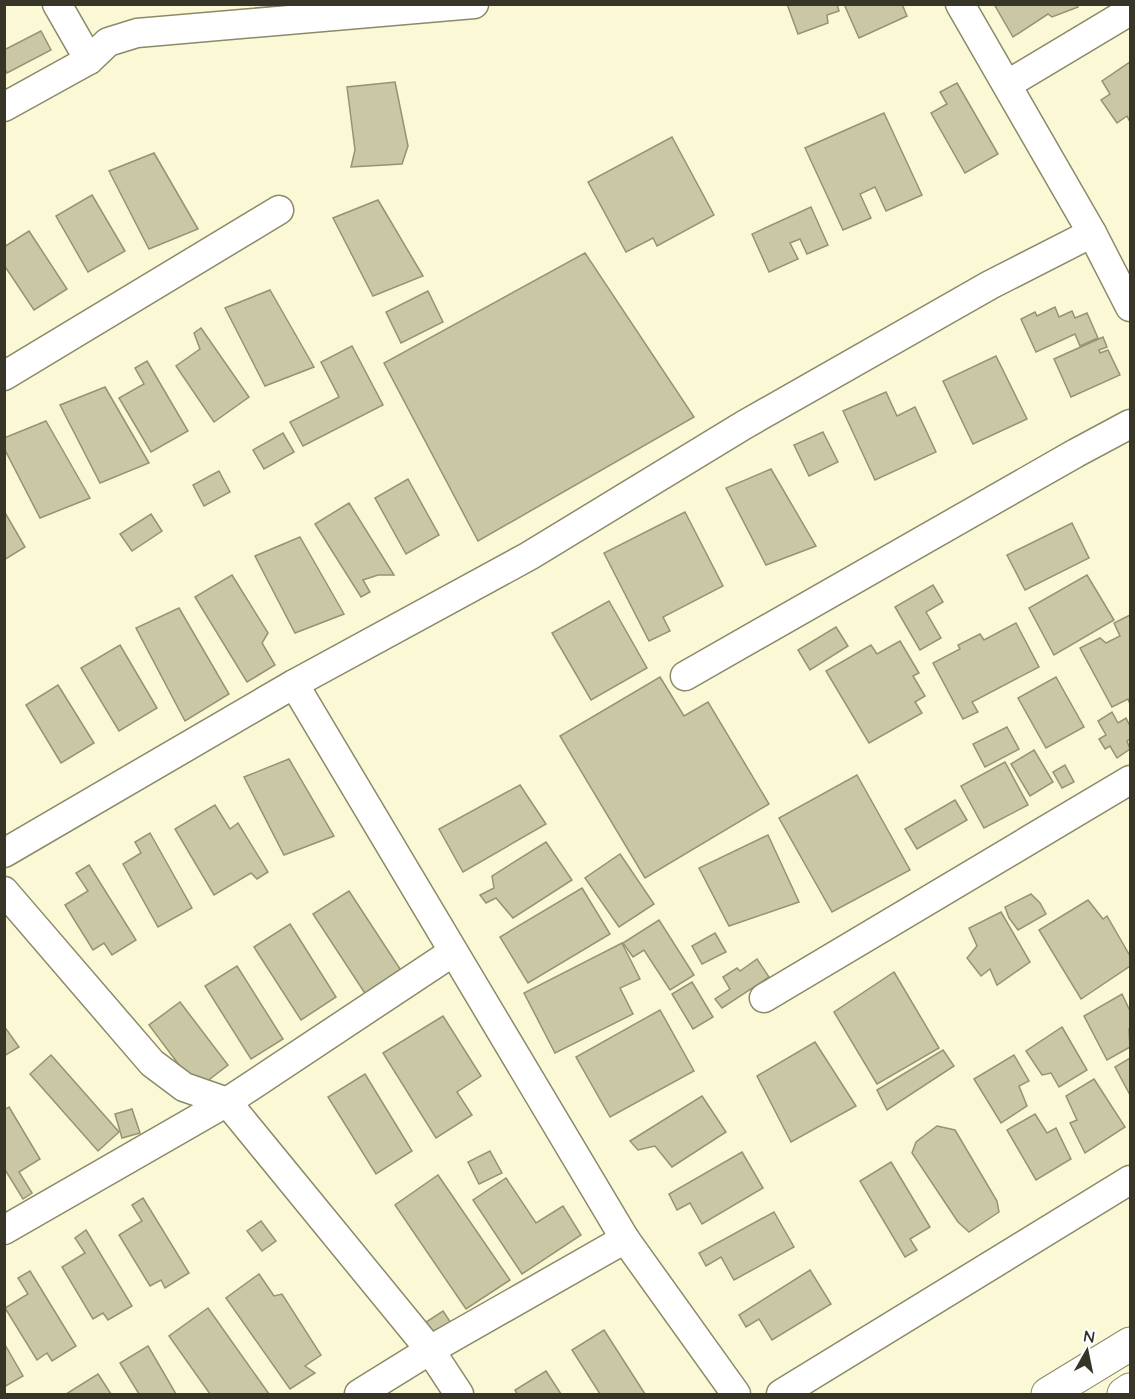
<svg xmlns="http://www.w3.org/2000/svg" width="1135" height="1399" viewBox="0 0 1135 1399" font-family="Quicksand,sans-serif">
  <rect width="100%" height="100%" fill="#fbf8d5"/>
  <g fill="#cac7a5" stroke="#969373" stroke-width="1.5">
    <polygon points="787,4 837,4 839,11 827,15 828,23 798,34"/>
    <polygon points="844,4 902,4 907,16 859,38"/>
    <polygon points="994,4 1077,4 1078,7 1052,17 1048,14 1013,37"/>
    <polygon points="41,31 51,50 7,73 4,67 4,50"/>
    <polygon points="1130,62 1130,122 1127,116 1117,123 1101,100 1110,94 1102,81"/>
    <polygon points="395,82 408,146 402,164 351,167 355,150 347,87"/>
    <polygon points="957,83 998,154 965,173 931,113 947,104 940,92"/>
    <polygon points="884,113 922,195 886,211 875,187 860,194 871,218 843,230 805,148"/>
    <polygon points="672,137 714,215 657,246 653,238 626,252 588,182"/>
    <polygon points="154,153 198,229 149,249 109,171"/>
    <polygon points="92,195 125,251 88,272 56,216"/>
    <polygon points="378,200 423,276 373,296 333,218"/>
    <polygon points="811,207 828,245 807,254 800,239 790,243 798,259 769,272 752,234"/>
    <polygon points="29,231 67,289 34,310 4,265 4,247"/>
    <polygon points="585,253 694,417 478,541 384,363"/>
    <polygon points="270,290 314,367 265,386 225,308"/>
    <polygon points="428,291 443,322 401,343 386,312"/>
    <polygon points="1055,307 1059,317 1072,311 1075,318 1087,313 1098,338 1080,346 1075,334 1036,352 1021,319 1035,312 1037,316"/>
    <polygon points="201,328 249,397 214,422 176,366 200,349 194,333"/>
    <polygon points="1103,337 1107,347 1099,350 1100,353 1108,350 1120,375 1071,397 1054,359"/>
    <polygon points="352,346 383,405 303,446 290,422 339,397 321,362"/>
    <polygon points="996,356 1027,419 973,444 943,381"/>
    <polygon points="147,361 188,431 151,452 119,398 144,384 135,368"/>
    <polygon points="105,387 149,463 100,483 60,405"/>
    <polygon points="886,392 897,416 915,407 936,452 875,480 843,411"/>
    <polygon points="46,421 90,498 40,518 4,448 4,438"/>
    <polygon points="823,432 838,462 809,476 794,445"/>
    <polygon points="283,433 294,452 264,469 253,450"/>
    <polygon points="771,469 816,546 766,565 726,488"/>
    <polygon points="219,471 230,492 204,506 193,485"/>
    <polygon points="408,479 439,535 406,554 375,498"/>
    <polygon points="349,503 394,575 378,575 363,580 370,592 361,597 315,524"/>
    <polygon points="4,511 25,547 4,560"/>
    <polygon points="685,512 723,586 663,617 670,631 649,641 604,553"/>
    <polygon points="151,514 162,531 132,551 120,534"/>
    <polygon points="1072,523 1089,558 1025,590 1007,555"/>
    <polygon points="300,537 344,614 295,633 255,556"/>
    <polygon points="232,575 268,633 262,643 275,665 247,682 195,597"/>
    <polygon points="1087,575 1114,620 1054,655 1029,608"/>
    <polygon points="933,585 943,602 926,612 941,638 920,650 895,607"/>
    <polygon points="609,601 647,668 591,700 552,633"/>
    <polygon points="179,608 229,694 185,721 136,628"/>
    <polygon points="1130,615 1130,704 1128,699 1112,707 1080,648 1100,638 1106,643 1120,636 1114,623"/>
    <polygon points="1016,623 1039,667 972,702 978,712 963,719 933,663 960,649 958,645 980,634 984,640"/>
    <polygon points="836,627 848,646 810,670 798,650"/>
    <polygon points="900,641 919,673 913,676 925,696 915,702 922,713 869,743 826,671 871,645 877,654"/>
    <polygon points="120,645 157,708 119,731 81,668"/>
    <polygon points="660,677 684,716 708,702 769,804 645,878 560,736"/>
    <polygon points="1056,677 1084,727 1046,748 1018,698"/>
    <polygon points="58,685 94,743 61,763 26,705"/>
    <polygon points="1112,712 1118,723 1126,718 1130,726 1130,739 1127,741 1130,749 1117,758 1110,746 1105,749 1099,739 1106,735 1098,721"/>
    <polygon points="1007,727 1019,749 985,767 973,744"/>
    <polygon points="1034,750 1053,782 1030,796 1011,764"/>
    <polygon points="289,759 334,836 284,855 244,777"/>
    <polygon points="1005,762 1028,805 984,828 961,786"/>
    <polygon points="1065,765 1074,782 1062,788 1053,772"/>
    <polygon points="857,775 910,870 832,912 779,818"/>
    <polygon points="520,785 546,824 463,872 439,829"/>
    <polygon points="955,800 967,820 917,849 905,829"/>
    <polygon points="215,805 230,829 238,823 268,872 257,879 251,873 214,895 175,829"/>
    <polygon points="150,833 192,908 158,927 123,864 141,853 135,842"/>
    <polygon points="768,835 799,902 729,926 699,868"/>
    <polygon points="546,842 572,880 513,918 496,898 486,903 480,895 494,888 492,876"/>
    <polygon points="620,854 654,904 619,927 585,878"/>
    <polygon points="89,865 136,940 112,955 104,943 93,950 65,905 88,891 76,873"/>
    <polygon points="582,888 610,934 528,983 500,937"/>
    <polygon points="349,891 406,978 370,1001 313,914"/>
    <polygon points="1031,894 1040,903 1046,914 1018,930 1009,918 1005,907"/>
    <polygon points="1088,900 1103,919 1107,916 1130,956 1130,966 1081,999 1039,930"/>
    <polygon points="1001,912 1030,962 997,985 990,969 981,976 967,958 977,946 969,928"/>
    <polygon points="659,920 694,975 670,990 644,950 633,957 623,943"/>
    <polygon points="290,924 336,997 301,1020 254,947"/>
    <polygon points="715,933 726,952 702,964 692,946"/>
    <polygon points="622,943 640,979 620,988 633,1014 555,1053 524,993"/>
    <polygon points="757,959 769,977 722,1008 715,999 730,989 723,977 737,968 740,971"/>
    <polygon points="237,966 283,1039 251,1059 205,986"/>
    <polygon points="894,972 939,1048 877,1084 834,1012"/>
    <polygon points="692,982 713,1017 693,1029 672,994"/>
    <polygon points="1122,994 1130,1011 1130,1029 1129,1029 1130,1047 1107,1060 1084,1016"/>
    <polygon points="180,1002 228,1065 197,1089 149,1025"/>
    <polygon points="660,1010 694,1071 610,1117 576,1057"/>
    <polygon points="443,1016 481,1076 457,1092 472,1115 436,1138 383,1053"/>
    <polygon points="4,1026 19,1047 4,1056"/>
    <polygon points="1062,1027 1087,1070 1059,1087 1051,1073 1042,1075 1026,1051"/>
    <polygon points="815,1042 856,1106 791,1142 757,1076"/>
    <polygon points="943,1050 954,1066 887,1110 877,1090"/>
    <polygon points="51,1055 119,1132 98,1151 30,1074"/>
    <polygon points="1014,1055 1029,1081 1019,1086 1027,1106 1001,1123 974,1079"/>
    <polygon points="1130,1058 1130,1095 1115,1067"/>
    <polygon points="365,1074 412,1151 376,1174 328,1097"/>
    <polygon points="1094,1079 1125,1127 1085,1153 1070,1123 1077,1120 1066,1096"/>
    <polygon points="702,1096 726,1132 672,1167 655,1146 638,1150 630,1141"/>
    <polygon points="9,1107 40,1159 19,1172 32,1193 23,1199 4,1168 4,1110"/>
    <polygon points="132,1109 140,1133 122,1138 115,1114"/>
    <polygon points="1035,1114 1047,1133 1056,1128 1071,1159 1036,1180 1007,1130"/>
    <polygon points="937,1126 955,1130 997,1201 999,1212 969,1232 958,1222 912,1153 916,1142"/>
    <polygon points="490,1151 502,1173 479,1184 468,1162"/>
    <polygon points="742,1152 763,1188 702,1224 690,1203 677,1210 669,1194"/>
    <polygon points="891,1162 930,1227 910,1239 917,1250 905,1257 860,1181"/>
    <polygon points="438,1175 510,1280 466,1309 395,1205"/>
    <polygon points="506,1178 536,1223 563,1206 581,1235 522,1274 473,1200"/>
    <polygon points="143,1198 189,1273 165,1288 161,1280 150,1286 119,1235 142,1221 132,1205"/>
    <polygon points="774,1212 794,1247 734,1280 721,1257 706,1266 699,1253"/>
    <polygon points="261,1221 276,1241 262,1251 247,1231"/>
    <polygon points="86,1230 132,1306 108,1320 103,1313 93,1319 62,1267 85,1253 75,1238"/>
    <polygon points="810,1270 831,1304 772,1340 759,1319 746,1327 739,1315"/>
    <polygon points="30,1271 76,1346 52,1361 47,1353 37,1360 5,1308 28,1294 18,1278"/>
    <polygon points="259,1274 274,1296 282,1294 321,1355 305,1366 315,1373 290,1389 226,1298"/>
    <polygon points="208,1308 269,1394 210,1394 169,1336"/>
    <polygon points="443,1311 451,1323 429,1339 420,1326"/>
    <polygon points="604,1330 645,1394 600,1394 572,1350"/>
    <polygon points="4,1343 23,1376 4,1387"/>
    <polygon points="148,1346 176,1394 139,1394 120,1363"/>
    <polygon points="546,1371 561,1394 517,1394 515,1390"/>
    <polygon points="98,1374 111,1394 66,1394"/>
  </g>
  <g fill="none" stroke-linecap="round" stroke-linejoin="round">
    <g stroke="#8c8969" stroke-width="31">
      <g id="minor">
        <polyline points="57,4 89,60"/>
        <polyline points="960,4 1092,233 1130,307"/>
        <polyline points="1008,84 1130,11"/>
        <polyline points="4,107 89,60 108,42 137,33 474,4"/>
        <polyline points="4,376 279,210"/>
        <polyline points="685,676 1076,453 1130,424"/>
        <polyline points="294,684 625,1239 736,1394"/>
        <polyline points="4,853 294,684 529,556 744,425 990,285 1092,233"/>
        <polyline points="4,891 152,1063 184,1087 227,1102 430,1350 459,1394"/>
        <polyline points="764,998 1130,780"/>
        <polyline points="4,1230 227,1102 453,952"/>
        <polyline points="359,1394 430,1350 625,1239"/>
        <polyline points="781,1394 1130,1180"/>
      </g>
    </g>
    <g stroke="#8c8969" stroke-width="35">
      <g id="major">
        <polyline points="1048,1394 1130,1344"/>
        <polyline points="1124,1394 1130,1390"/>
      </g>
    </g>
    <use href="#minor" stroke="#fff" stroke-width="28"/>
    <use href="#major" stroke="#fff" stroke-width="33"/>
  </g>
  <rect width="1135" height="1399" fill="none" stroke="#373528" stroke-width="12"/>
  <g transform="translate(1087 1351) rotate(9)" stroke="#ffffff" stroke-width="4.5" paint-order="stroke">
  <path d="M0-4.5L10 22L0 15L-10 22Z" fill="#373528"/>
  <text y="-9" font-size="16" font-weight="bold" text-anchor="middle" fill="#373528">N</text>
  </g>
</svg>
